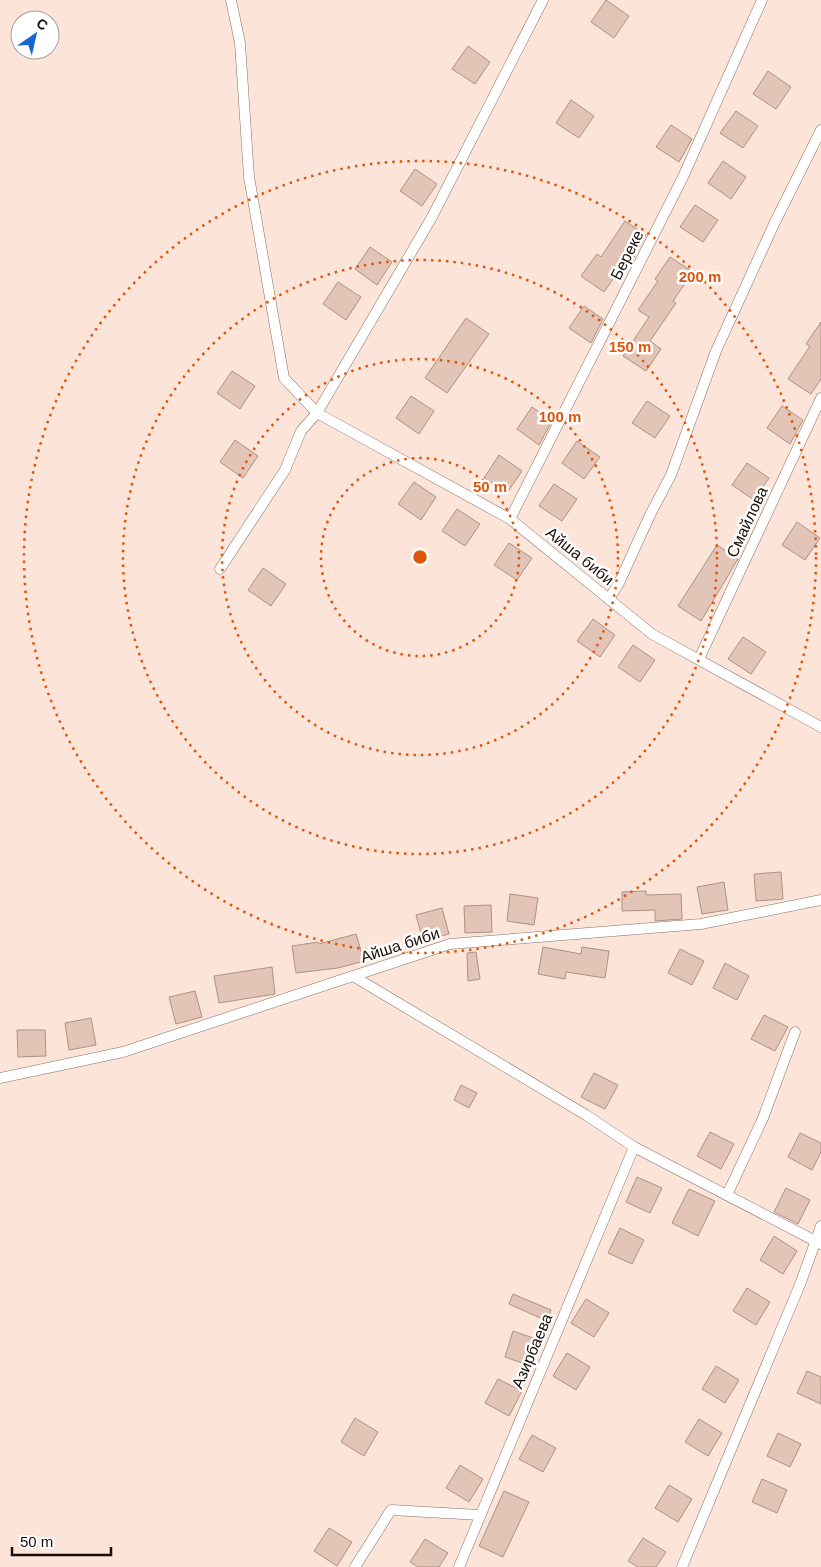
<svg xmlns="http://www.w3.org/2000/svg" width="821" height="1567" viewBox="0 0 821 1567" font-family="Helvetica,sans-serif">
  <rect width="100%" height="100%" fill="#fce4d8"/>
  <g fill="#e2c5b6" stroke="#ad9183">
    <polygon points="606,0 629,16 614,38 591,22"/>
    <polygon points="468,46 490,62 475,84 452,69"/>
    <polygon points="768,71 791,87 776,109 753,94"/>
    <polygon points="571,100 594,116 579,138 556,123"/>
    <polygon points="736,111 758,126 743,148 720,133"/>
    <polygon points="671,125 692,139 679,162 656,147"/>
    <polygon points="723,161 746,177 731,199 708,183"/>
    <polygon points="415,169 437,184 422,206 400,191"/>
    <polygon points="695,205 718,220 703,242 680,227"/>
    <polygon points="625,221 646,235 633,259 629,256 604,292 581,276 597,254 601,257"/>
    <polygon points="370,247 392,262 377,285 355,269"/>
    <polygon points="670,257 693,272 673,301 676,303 650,341 661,349 646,371 623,356 649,317 638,310 658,281 655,279"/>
    <polygon points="338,282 361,297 346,320 323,304"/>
    <polygon points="584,306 603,319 591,343 569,328"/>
    <polygon points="466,318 489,334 447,393 425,378"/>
    <polygon points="821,322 821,379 811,394 788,379 810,346 806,344"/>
    <polygon points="232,371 255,386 240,409 217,393"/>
    <polygon points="411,396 434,411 419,434 396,418"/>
    <polygon points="647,401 670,416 655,438 632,423"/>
    <polygon points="782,406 803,420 790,444 767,428"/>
    <polygon points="532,407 552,421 539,445 517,429"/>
    <polygon points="235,440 258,456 243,478 220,462"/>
    <polygon points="577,441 600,457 584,479 562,463"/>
    <polygon points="499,455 522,471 507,493 484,478"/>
    <polygon points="747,463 769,478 754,500 732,485"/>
    <polygon points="414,482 436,497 421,520 398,504"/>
    <polygon points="554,484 577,499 562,521 539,506"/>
    <polygon points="457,509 480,524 465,546 442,531"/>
    <polygon points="797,522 820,538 805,560 782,545"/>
    <polygon points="509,543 532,558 517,580 494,565"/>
    <polygon points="717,545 738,559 701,621 678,606"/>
    <polygon points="263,568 286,584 271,606 248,590"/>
    <polygon points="593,619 615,635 600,657 577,641"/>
    <polygon points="743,637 766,652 751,674 728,659"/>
    <polygon points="633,645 655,660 640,682 618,667"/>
    <polygon points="781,872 783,899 756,901 754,874"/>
    <polygon points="724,882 728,910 702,914 697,887"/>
    <polygon points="646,891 646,895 681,894 682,919 655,921 655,910 622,911 622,892"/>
    <polygon points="510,894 538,898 534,925 507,921"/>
    <polygon points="491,905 492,932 465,933 464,906"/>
    <polygon points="442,908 449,934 423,941 416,915"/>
    <polygon points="356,934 364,961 338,968 296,973 292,946 318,942 319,944"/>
    <polygon points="543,947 581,954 582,947 609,951 605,978 566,972 565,979 538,974"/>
    <polygon points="680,949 704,961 692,985 668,973"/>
    <polygon points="476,952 480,979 468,981 467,953"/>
    <polygon points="725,963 749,976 737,1000 713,988"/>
    <polygon points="272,967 275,994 219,1003 214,976"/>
    <polygon points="195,991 202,1017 176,1024 169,997"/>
    <polygon points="764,1015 788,1027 775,1051 751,1039"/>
    <polygon points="91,1018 96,1045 69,1050 65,1023"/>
    <polygon points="17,1030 45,1030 46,1056 18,1057"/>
    <polygon points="594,1073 618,1085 605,1109 581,1097"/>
    <polygon points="461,1085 477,1093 469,1108 454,1100"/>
    <polygon points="710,1132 734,1144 721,1169 697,1156"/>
    <polygon points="800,1133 821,1143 821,1152 812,1170 788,1157"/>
    <polygon points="637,1177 662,1188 650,1213 626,1202"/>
    <polygon points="786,1188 810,1200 798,1224 774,1212"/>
    <polygon points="689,1189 715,1201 698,1236 672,1223"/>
    <polygon points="620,1228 644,1240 632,1264 608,1253"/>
    <polygon points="774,1236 797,1251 783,1274 760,1260"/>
    <polygon points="747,1288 770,1302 756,1325 733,1311"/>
    <polygon points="513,1294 551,1310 547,1321 509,1304"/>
    <polygon points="586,1299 609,1313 594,1337 571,1323"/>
    <polygon points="513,1331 539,1340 530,1366 505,1357"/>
    <polygon points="567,1353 590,1367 576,1390 553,1376"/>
    <polygon points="716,1366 739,1380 725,1403 702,1389"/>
    <polygon points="807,1371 821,1377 821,1404 797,1393"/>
    <polygon points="498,1379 522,1391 509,1416 485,1403"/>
    <polygon points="355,1418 378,1432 364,1456 341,1442"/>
    <polygon points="699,1419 722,1433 708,1456 685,1442"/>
    <polygon points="778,1433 801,1444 790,1467 767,1456"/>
    <polygon points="532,1435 556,1448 543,1472 519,1459"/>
    <polygon points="460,1465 483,1479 469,1502 446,1488"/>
    <polygon points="762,1479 787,1490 777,1513 752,1502"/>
    <polygon points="669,1485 692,1499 678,1522 655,1508"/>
    <polygon points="504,1491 529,1502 503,1557 479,1546"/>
    <polygon points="329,1528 352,1542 337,1566 314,1551"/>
    <polygon points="643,1538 666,1552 656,1567 638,1567 628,1561"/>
    <polygon points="425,1539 448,1553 439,1567 418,1567 410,1562"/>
  </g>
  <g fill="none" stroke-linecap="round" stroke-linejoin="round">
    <g stroke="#8a7063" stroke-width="11">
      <g id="minor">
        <polyline points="231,0 240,43 249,177 284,378 317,413 510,519 652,634 821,727"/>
        <polyline points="510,519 683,177 762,0"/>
        <polyline points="220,569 285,470 301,431 317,413 432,217 543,0"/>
        <polyline points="609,599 619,583 650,515 671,475 716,351 775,222 821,130"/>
        <polyline points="699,659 821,398"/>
        <polyline points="353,976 586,1115 634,1147 821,1244"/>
        <polyline points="0,1078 123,1052 450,944 701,924 821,900"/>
        <polyline points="727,1195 763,1118 795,1032"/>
        <polyline points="355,1567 391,1510 480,1515"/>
        <polyline points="459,1567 634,1147"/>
        <polyline points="682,1567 801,1282 821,1226"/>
      </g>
    </g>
    <use href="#minor" stroke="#fff" stroke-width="10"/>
  </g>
  <g fill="none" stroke="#de550c" stroke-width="2.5" stroke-dasharray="2.5 5">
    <circle cx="420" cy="557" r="99"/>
    <circle cx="420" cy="557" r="198"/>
    <circle cx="420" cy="557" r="297"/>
    <circle cx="420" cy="557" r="396"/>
  </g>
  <g text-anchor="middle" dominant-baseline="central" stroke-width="5" stroke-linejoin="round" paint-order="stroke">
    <g font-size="16" fill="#190f0a" stroke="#fff">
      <text transform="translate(627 255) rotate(-63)">Береке</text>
      <text transform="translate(747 522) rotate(-65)">Смайлова</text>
      <text transform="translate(580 556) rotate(39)">Айша биби</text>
      <text transform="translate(400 945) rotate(-18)">Айша биби</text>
      <text transform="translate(532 1351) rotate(-67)">Азирбаева</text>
    </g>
  </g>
  <circle cx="420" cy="557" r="8" fill="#de550c" stroke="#fff" stroke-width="2.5"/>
  <g font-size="15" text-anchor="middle" font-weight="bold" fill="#de550c" stroke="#fff" stroke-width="5" stroke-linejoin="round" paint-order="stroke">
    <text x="700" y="282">200 m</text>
    <text x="630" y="352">150 m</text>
    <text x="560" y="422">100 m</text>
    <text x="490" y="492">50 m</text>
  </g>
  <g transform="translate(35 35) rotate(34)"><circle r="24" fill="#ffffff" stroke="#a39f9d"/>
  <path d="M0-4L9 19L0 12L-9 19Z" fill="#1866d0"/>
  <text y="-8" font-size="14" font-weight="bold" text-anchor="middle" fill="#190f0a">С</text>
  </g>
  <path d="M12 1547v8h99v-8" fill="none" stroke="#190f0a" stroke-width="2.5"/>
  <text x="20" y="1547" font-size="15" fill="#190f0a" stroke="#ffffff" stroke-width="4" paint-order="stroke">50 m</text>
</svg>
